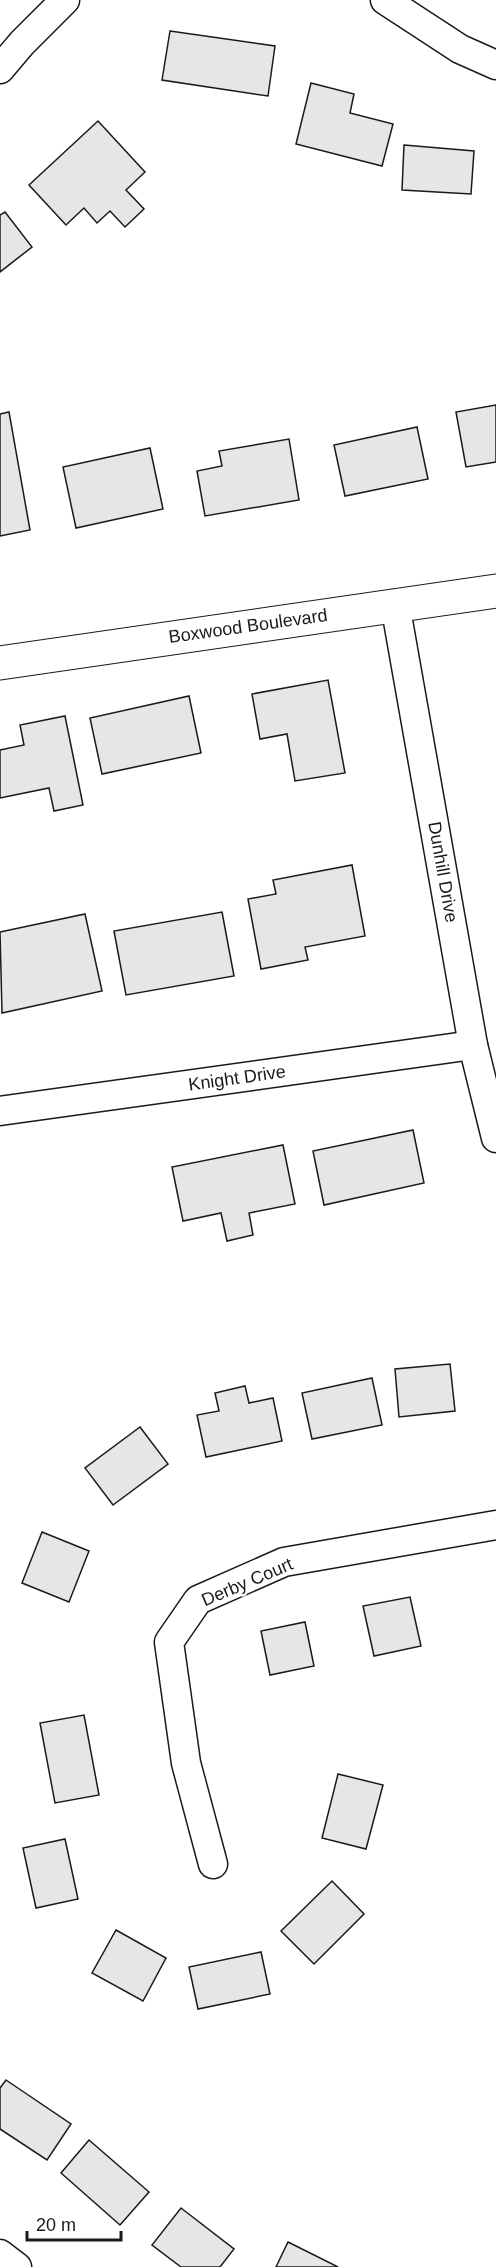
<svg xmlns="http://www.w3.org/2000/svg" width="496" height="2267" viewBox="0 0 496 2267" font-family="Arial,sans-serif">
  <rect width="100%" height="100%" fill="#fff"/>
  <g fill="#e6e6e6" stroke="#1a1a1a" stroke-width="1.5">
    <polygon points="170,31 275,46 268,96 162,80"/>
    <polygon points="311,83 354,94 350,113 393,124 382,166 296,144"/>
    <polygon points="98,121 145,172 126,190 144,209 125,227 110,211 97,223 84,208 66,225 29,185"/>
    <polygon points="404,145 474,151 471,194 402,190"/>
    <polygon points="5,212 32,247 0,272 0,215"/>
    <polygon points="496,405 496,462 466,467 456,412"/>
    <polygon points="9,412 30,530 0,536 0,414"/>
    <polygon points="417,427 428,479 345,496 334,445"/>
    <polygon points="289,439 299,500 205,516 197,471 222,466 219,451"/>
    <polygon points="150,448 163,509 76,528 63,467"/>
    <polygon points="328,680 345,773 295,781 287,734 260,739 252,694"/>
    <polygon points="189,696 201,753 102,774 90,718"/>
    <polygon points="65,716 83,805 54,811 49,788 0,798 0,750 24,745 20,725"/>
    <polygon points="352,865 365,936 305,947 308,960 261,969 248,899 276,894 273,880"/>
    <polygon points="222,912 234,976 126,995 114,931"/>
    <polygon points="85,914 102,991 2,1013 0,932"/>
    <polygon points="413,1130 424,1183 324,1205 313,1151"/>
    <polygon points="283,1145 295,1204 249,1213 253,1235 227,1241 221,1213 183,1221 172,1167"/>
    <polygon points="450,1364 455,1411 399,1417 395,1369"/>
    <polygon points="372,1378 382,1425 312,1439 302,1393"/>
    <polygon points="245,1386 249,1403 273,1398 282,1441 206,1457 197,1415 219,1411 215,1393"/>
    <polygon points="140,1427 168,1464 113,1505 85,1468"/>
    <polygon points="42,1532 89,1551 69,1602 22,1583"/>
    <polygon points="410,1597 421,1646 374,1656 363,1606"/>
    <polygon points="305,1622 314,1666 270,1675 261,1631"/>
    <polygon points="84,1715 99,1795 55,1803 40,1723"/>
    <polygon points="338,1774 383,1785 366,1849 322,1838"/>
    <polygon points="65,1839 78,1899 36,1908 23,1848"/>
    <polygon points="332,1881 364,1914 314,1964 281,1931"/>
    <polygon points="116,1930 166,1958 143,2001 92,1973"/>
    <polygon points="261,1952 270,1994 198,2009 189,1967"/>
    <polygon points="6,2080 71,2124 47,2160 0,2129 0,2088"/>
    <polygon points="89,2140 149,2192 120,2225 61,2173"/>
    <polygon points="181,2208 234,2249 220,2267 181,2267 152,2245"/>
    <polygon points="288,2242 338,2267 276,2267"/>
  </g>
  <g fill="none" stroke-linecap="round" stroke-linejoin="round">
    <g stroke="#1a1a1a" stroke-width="31">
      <g id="minor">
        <polyline points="385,0 460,49 496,65"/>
        <polyline points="0,69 22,43 65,0"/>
        <polyline points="395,604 473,1045 496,1138"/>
        <polyline points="0,1111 473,1045"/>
        <polyline points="213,1864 186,1763 169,1642 198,1600 284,1562 496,1525"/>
        <polyline points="0,2254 17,2267"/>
      </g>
    </g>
    <g stroke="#1a1a1a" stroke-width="35">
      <polyline id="tertiary" points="0,663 496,591"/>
    </g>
    <use href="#minor" stroke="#fff" stroke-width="28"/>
    <use href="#tertiary" stroke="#fff" stroke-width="33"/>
  </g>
  <g text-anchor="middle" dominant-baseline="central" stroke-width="4.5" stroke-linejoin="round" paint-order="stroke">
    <g font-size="18" fill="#1a1a1a" stroke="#fff">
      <text transform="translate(248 626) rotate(-8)">Boxwood Boulevard</text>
      <text transform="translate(443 872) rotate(80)">Dunhill Drive</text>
      <text transform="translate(237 1078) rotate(-8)">Knight Drive</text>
      <text transform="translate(247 1582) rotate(-23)">Derby Court</text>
    </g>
  </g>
  <path d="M27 2231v9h94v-9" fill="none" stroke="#1a1a1a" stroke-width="3"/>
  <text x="36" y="2231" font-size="18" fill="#1a1a1a" stroke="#ffffff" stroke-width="4.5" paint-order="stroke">20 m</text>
</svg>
